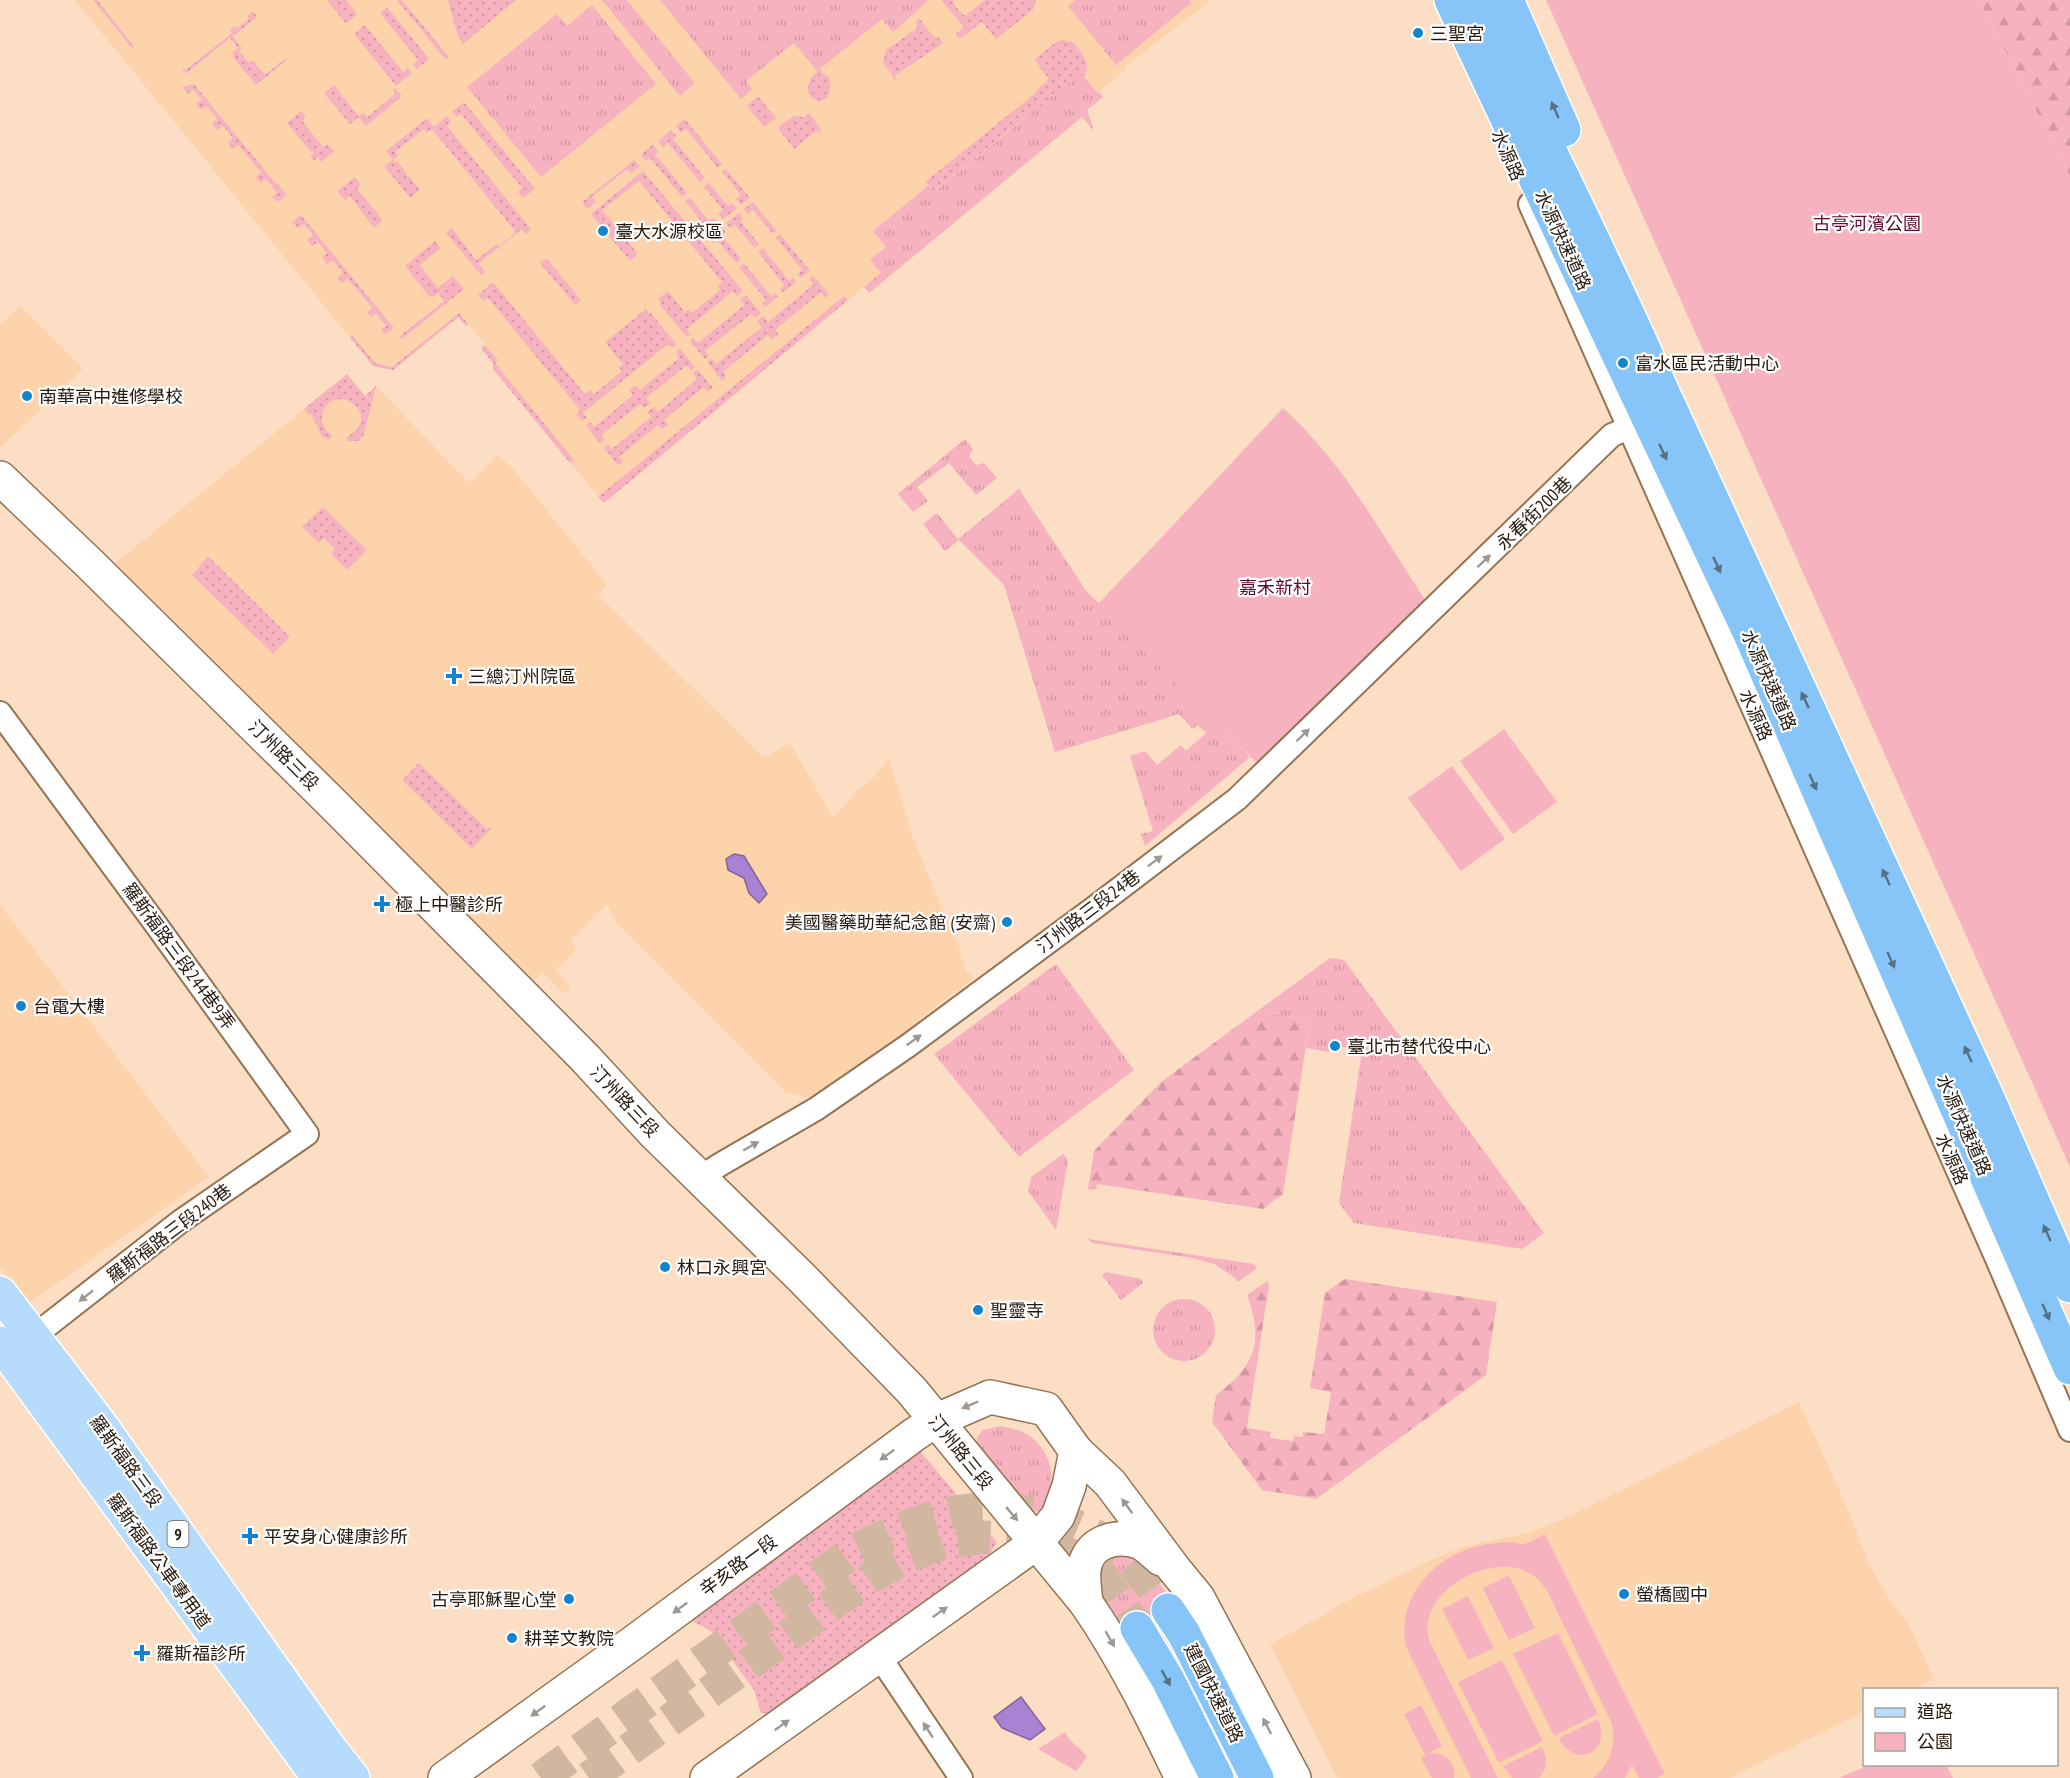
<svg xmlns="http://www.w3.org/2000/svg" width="2070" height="1778" viewBox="0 0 2070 1778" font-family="'PT Sans Narrow','Noto Sans TC',sans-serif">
  <defs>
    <pattern id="grass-tufts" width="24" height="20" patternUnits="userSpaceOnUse" patternTransform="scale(1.5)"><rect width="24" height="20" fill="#f7b2c0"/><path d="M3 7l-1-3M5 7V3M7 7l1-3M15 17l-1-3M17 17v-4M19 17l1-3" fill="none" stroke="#d498a4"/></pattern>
    <pattern id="forest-firs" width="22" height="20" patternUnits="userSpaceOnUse" patternTransform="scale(1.5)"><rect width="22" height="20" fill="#f7b2c0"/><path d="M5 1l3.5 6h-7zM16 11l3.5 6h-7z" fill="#d498a4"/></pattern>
    <pattern id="garden-dots" width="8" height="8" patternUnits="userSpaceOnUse" patternTransform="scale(1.5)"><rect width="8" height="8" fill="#f7b2c0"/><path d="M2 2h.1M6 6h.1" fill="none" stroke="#d498a4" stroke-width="1.8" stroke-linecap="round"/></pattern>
  </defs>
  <rect width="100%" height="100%" fill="#fbdec3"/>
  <g fill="#fdd3ab">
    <polygon points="75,0 1211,0 1125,67 1126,69 1099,92 1103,97 1087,110 1094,131 1082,117 869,293 864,287 604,503 493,369 494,367 492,364 497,359 468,324 466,326 459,317 393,370 373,366"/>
    <polygon points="21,306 83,369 0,448 0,324"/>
    <polygon points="347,374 365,396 376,386 468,482 471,482 498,455 517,473 607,585 598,595 761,755 768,756 790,743 833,818 856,792 872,779 889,759 913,839 962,954 960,955 967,974 970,973 973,979 918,1019 920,1024 845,1076 812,1098 786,1093 616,923 607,904 570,941 577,949 555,970 571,987 563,994 543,972 535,980 113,565"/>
    <polygon points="0,905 209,1177 27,1304 0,1267"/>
    <polygon points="1799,1402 1850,1514 1869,1565 1890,1600 1909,1625 1934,1679 1912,1689 1864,1690 1864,1712 1730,1778 1337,1778 1270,1644 1331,1611 1331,1609 1427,1562 1465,1546 1524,1534 1561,1520"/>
  </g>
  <g fill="url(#grass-tufts)">
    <polygon points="602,0 627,0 695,83 680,96"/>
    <polygon points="660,0 929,0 893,32 882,19 817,71 794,43 746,81 752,90 741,99"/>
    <polygon points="1075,0 1190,0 1191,3 1116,65 1068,6"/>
    <polygon points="592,5 656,84 541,177 467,87 557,14 567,26"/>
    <polygon points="1081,73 1097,93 1099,92 1103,97 1087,110 1094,131 1082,117 869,293 864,287 881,273 870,260 886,247 873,231 929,185 935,191"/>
    <polygon points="965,439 973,449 969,457 976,465 984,463 997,478 976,495 949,463 917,487 928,501 913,512 898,494"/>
    <polygon points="1019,489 1087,592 1099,603 1147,553 1226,733 1250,757 1145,846 1141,834 1153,831 1130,756 1145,751 1157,765 1181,745 1186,751 1206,733 1198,725 1193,729 1179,714 1055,752 1004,585 959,540 945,551 923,524 937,513 958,539"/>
    <polygon points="1330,958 1344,960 1544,1233 1522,1249 1354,1223 1339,1203 1361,1057 1353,1056 1354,1049 1330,1045 1329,1052 1306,1048 1310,1020 1256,1012"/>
    <polygon points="1056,964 1134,1070 1019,1157 934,1054"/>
    <polygon points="1063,1154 1068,1160 1056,1230 1028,1191 1031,1177"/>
    <polygon points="1088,1239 1254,1264 1257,1268 1238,1282 1234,1277 1214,1264 1192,1258 1093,1243"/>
    <polygon points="1106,1272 1141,1279 1143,1283 1121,1300 1102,1275"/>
    <circle cx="1184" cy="1330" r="31"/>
    <path d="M 1000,1426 C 1011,1428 1021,1430 1030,1436 C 1051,1452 1056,1476 1047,1499 C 1044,1508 1042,1512 1031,1512 L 977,1447 L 977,1437 L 983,1430 Z"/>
    <polygon points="1106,1551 1142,1557 1167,1594 1184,1601 1125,1636 1124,1625 1099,1595 1092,1572"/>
  </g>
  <g fill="url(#forest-firs)">
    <polygon points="1979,0 2070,0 2070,176"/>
    <polygon points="1256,1012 1310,1020 1283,1194 1263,1209 1097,1184 1096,1190 1088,1189 1094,1151 1161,1082"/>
    <path d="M 1345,1279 L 1497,1302 L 1486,1375 L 1316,1499 L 1262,1490 L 1212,1422 L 1216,1395 C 1256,1366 1264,1341 1247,1295 L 1267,1281 L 1269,1285 L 1247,1428 L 1271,1432 L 1270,1438 L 1293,1441 L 1294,1436 L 1303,1437 L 1303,1432 L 1324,1434 L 1331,1392 L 1310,1388 L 1325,1293 Z"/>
  </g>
  <g fill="#f7b2c0">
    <polygon points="1546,0 1979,0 2070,176 2070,1167"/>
    <path d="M 1283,408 C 1343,462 1383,536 1427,603 L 1258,764 L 1183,691 L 1099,604 Z"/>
    <polygon points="1504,729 1557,802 1513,834 1460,761"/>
    <polygon points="1452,766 1505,839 1461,871 1408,798"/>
    <path d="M 1545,1534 L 1665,1774 L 1657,1778 L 1639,1778 L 1632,1765 L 1625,1778 L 1593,1778 C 1611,1763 1617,1744 1611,1722 L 1547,1591 C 1542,1584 1538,1578 1531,1574 C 1492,1549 1413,1594 1430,1642 L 1498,1778 L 1471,1778 L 1407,1649 C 1394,1603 1430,1559 1474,1547 C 1485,1544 1499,1542 1511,1542 C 1515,1542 1520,1545 1524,1544 C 1531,1542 1539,1537 1545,1534 Z"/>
    <polygon points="1509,1575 1535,1628 1509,1640 1483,1588"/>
    <polygon points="1468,1596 1494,1648 1468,1660 1442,1609"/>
    <polygon points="1558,1633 1598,1714 1554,1736 1513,1654"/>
    <polygon points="1502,1660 1543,1741 1499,1763 1458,1682"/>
    <path d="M 1421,1705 L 1442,1746 L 1429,1753 C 1445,1752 1456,1761 1454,1778 L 1432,1778 L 1421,1758 L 1425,1755 L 1404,1714 Z"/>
    <path d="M 1598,1719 C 1613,1753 1574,1770 1559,1738 Z"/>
    <path d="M 1065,1732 C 1069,1743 1081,1747 1087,1757 L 1076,1771 L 1038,1749 Z"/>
    <path d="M 1542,1747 C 1548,1759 1548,1767 1539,1778 L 1512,1778 L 1503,1766 Z"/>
    <polygon points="1869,1765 1946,1765 1953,1778 1839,1778"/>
  </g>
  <g fill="url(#garden-dots)">
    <polygon points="93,0 97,0 134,46 132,48"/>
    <polygon points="327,0 346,0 357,14 346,24"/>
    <polygon points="397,0 402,0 449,57 445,59"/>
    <polygon points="448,0 516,0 463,44 457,34"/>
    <polygon points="941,0 954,0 953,3 963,15 966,15 985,0 1036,0 1033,10 996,39 982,22 961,38 958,38 956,34 964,27"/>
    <polygon points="387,7 429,59 417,69 413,64 418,60 380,13"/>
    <polygon points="253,11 257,17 233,36 242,48 239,51 248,62 252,60 265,75 286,58 287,60 256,85 233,57 234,55 232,53 238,48 230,38 188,72 184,73 182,70 187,69 232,33 230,30 235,26 237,28 249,19 247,16"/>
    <polygon points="919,18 934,37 938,37 943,43 896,75 895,82 891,73 883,63 886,50 916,29 917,20"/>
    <polygon points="365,25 403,72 408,68 412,73 396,86 354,34"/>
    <path d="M 1062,40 L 1073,42 C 1081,53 1093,63 1084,76 L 1081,73 L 934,191 L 926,181 L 1037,92 L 1036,90 L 1049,79 L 1041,69 L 1035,59 L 1056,42 Z"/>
    <path d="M 820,69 L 826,76 L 828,75 C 832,87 832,101 817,101 C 800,92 810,77 820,69 Z"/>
    <polygon points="194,84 276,184 277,183 287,195 277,202 272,197 277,192 266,179 260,183 256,177 261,172 238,145 233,149 228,143 233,138 223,126 217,130 212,123 217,119 207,106 201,110 196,104 202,99 193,90 188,94 183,87"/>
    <polygon points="334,85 359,117 363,113 367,117 395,94 393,90 395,88 402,96 366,126 359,117 350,124 324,93"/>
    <polygon points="758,96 776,118 764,127 747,106"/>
    <polygon points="464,102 535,189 523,198 518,192 522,188 461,114 457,117 452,112"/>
    <polygon points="301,111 306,117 302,121 323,147 328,144 334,151 321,162 318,157 313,161 310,157 314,153 312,151 311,152 287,123"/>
    <polygon points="809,113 820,128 821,133 816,131 794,149 778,128 793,116 804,117"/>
    <polygon points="447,116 451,122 447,126 531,229 526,234 522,229 479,263 485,272 481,275 446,233 452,228 476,260 497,244 499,246 514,234 514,230 432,129 427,132 424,129 395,152 398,156 393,160 395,162 397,161 407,174 406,176 410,177 420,190 410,198 384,166 393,160 386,151 427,118 434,127"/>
    <polygon points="685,119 722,164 718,168 686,129 681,133 676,126"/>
    <polygon points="671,130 676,136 673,139 705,178 700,182 668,143 663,147 658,141"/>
    <polygon points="653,144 658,151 655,154 687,193 682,197 650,158 646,161 641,155"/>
    <polygon points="634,160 640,166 631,173 627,169 592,197 596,202 587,209 582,202"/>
    <polygon points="726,169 750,198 741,205 736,199 741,195 722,172"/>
    <polygon points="643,171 743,291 737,296 733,291 687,329 690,334 687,337 659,304 661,303 658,299 668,291 683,310 684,313 689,309 692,313 720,290 718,286 722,282 639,181 602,210 638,254 630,261 591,214"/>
    <polygon points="355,177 361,185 357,189 383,220 374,228 350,196 345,200 337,191"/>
    <polygon points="708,182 728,206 732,203 736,209 723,219 718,214 723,210 704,187"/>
    <polygon points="690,198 709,221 714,218 718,223 705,234 701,228 704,225 685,201"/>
    <polygon points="753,202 777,231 773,234 753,210 748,214 744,209"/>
    <polygon points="739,213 743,218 740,221 759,244 755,248 735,225 730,228 726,223"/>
    <polygon points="301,215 394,328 385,335 381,330 386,326 376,313 371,317 367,313 372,308 348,279 342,283 338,277 343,273 333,260 327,264 322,258 327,253 318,242 312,246 307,240 313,235 304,224 298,228 292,222"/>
    <polygon points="721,227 726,232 722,236 741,259 736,263 717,240 713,243 709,238"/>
    <polygon points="780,234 810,271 801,278 798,274 802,270 776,238"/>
    <polygon points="435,241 441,248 420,265 438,288 453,276 464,289 402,339 400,336 444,301 438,293 432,297 428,295 405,266"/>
    <polygon points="763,248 789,281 793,278 796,282 783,292 780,289 784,285 758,252"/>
    <polygon points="547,259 581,300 575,305 539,262"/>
    <polygon points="744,263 771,296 775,293 778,296 765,307 762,303 766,300 739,267"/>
    <polygon points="813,275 829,294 825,297 820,293 775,330 779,335 772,339 768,335 723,372 726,377 722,381 707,362 711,358 716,364 762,327 757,321 763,316 768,322 814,284 809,279"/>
    <polygon points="493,282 585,394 590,390 594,394 622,371 619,367 624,363 620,361 605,342 646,309 649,313 650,312 677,345 673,348 668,344 583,413 587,418 582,421 576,414 580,410 488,298 484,301 478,295"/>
    <polygon points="746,295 761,313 755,318 751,314 705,351 709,356 705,359 690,341 693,338 698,343 744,305 740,300"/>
    <polygon points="844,296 848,300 604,503 598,497"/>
    <polygon points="459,313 468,324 466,326 458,317 393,370 373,366 350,337 352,335 375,363 392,367"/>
    <polygon points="485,345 498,360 495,363 574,460 570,463 493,369 493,363 481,348"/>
    <polygon points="680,348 695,367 691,370 686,366 646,398 650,403 644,408 640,404 601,435 605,440 600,444 586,425 590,422 594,427 633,395 629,390 635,385 640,390 679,358 676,352"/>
    <polygon points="697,369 713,388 708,392 704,387 664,420 668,425 662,429 658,425 619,457 623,462 618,465 604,448 608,444 612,449 651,417 647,412 654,407 658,412 697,379 693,373"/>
    <path d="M 347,374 L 365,396 L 376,386 L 364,434 L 359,441 L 347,441 L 347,437 C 385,417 336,379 323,412 C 319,422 325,430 332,436 L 330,439 L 323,438 L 311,414 L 309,415 L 304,409 Z"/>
    <polygon points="323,507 367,550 347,570 331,554 335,549 324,538 319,543 302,527"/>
    <polygon points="208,556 290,637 273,654 192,575"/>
    <polygon points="419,763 487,829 491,827 492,828 472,849 402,780"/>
    <polygon points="920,1451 997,1542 990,1554 768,1713 761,1713 754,1690 711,1631 690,1620"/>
  </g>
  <g fill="#a983d3" stroke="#826498" stroke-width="1.5">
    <polygon points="734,854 744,856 767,894 759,903 749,893 744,878 728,870 726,859"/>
    <polygon points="1021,1697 1045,1729 1030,1740 1002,1728 994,1717"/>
  </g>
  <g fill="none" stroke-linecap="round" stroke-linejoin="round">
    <g stroke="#d1b79f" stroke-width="33" stroke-dasharray="33 16" stroke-linecap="butt">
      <path d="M 541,1778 L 854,1551 C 880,1538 906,1525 935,1517 C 998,1498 1075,1513 1125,1556 C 1140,1568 1156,1594 1168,1610"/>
      <polyline points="589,1778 869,1578 908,1556 946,1542 986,1537 1023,1539 1062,1551 1097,1569 1137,1628"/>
    </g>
    <g stroke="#937354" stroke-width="26">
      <g id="street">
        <polyline points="1530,204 1997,1259 2070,1430"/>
        <polyline points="0,713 157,926 307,1134 181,1221 34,1336"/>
        <polyline points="701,1177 721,1164 816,1109 909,1045 1094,908 1237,799 1612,435 1629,428"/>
        <polyline points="879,1656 961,1778"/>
      </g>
    </g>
    <g stroke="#937354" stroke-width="36">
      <g id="secondary">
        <path d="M 0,478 L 91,565 L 333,804 L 585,1058 L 655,1134 L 802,1278 L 912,1391 L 1086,1603 C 1124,1658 1153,1718 1182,1778"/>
        <path d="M 1086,1603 C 1085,1592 1083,1580 1084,1570 C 1087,1542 1115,1534 1139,1542 C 1146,1545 1155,1554 1161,1559"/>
        <polyline points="445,1778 634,1642 915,1434 935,1421 990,1397 1046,1409 1076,1451 1110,1483 1175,1570 1198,1598 1294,1778"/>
        <polyline points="707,1778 1036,1543 1058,1516 1069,1486 1076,1451"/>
      </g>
    </g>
    <g stroke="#fff" stroke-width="36">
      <g id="primary">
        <polyline points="0,1293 100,1424 328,1746 353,1778"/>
        <polyline points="0,1343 319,1778"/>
      </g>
    </g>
    <g stroke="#fff" stroke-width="36">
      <g id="highway">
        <polyline points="1451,0 1749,632 2070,1368"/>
        <path d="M 1479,0 C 1537,130 1604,255 1660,386 L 1986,1094 L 2070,1286"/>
        <polyline points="1507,0 1564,130"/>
        <polyline points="1168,1610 1184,1634 1257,1778"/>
        <polyline points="1137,1628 1168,1680 1217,1778"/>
      </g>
    </g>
    <use href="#street" stroke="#fff" stroke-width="22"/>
    <use href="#secondary" stroke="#fff" stroke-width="33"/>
    <use href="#primary" stroke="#b7dcfb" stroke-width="33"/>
    <use href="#highway" stroke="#87c5f9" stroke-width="33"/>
  </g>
  <defs><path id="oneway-solid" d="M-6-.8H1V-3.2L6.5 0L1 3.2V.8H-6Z" transform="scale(1.5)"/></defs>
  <g fill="#577083">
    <use href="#oneway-solid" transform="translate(1555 110) rotate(-114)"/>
    <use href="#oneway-solid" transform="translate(1663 452) rotate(65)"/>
    <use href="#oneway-solid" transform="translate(1717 565) rotate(65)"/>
    <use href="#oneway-solid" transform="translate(1805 700) rotate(-115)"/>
    <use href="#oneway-solid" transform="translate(1813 782) rotate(66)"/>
    <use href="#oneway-solid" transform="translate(1886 877) rotate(-115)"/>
    <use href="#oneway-solid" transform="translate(1891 960) rotate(66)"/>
    <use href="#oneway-solid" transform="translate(1968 1054) rotate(-115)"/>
    <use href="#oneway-solid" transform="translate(2047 1233) rotate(-114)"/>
    <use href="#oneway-solid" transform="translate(2046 1312) rotate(66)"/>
    <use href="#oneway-solid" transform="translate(1166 1678) rotate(61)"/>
  </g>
  <g fill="#9e9892">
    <use href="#oneway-solid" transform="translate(1484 561) rotate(-44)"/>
    <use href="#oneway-solid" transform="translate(1303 735) rotate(-44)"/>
    <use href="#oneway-solid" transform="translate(1155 861) rotate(-37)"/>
    <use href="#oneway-solid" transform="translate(914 1040) rotate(-36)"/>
    <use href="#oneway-solid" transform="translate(751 1146) rotate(-30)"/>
    <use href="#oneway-solid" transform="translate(86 1296) rotate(142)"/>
    <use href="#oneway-solid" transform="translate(970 1405) rotate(157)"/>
    <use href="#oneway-solid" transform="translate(887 1455) rotate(144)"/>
    <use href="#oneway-solid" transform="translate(1127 1506) rotate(-126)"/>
    <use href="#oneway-solid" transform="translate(1012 1514) rotate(50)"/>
    <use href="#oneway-solid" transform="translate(680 1608) rotate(144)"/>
    <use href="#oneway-solid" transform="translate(940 1612) rotate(-35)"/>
    <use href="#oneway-solid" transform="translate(1110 1639) rotate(60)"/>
    <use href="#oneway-solid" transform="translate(538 1711) rotate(144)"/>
    <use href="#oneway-solid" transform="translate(782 1725) rotate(-35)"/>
    <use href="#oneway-solid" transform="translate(1267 1726) rotate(-117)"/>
    <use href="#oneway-solid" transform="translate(928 1730) rotate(-123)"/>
  </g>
  <g fill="#1284cd" stroke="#fff" stroke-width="2">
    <circle cx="1418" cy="33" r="6"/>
    <circle cx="603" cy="231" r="6"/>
    <circle cx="1623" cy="363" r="6"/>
    <circle cx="27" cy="396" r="6"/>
    <path d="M451 667h6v6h6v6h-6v6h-6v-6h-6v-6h6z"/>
    <path d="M379 895h6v6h6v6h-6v6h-6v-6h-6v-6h6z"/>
    <circle cx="1007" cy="922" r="6"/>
    <circle cx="21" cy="1006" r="6"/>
    <circle cx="1335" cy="1046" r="6"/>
    <circle cx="665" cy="1267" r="6"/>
    <circle cx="978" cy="1310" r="6"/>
    <path d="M247 1527h6v6h6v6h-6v6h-6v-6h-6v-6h6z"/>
    <circle cx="1624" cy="1594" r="6"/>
    <circle cx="569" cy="1599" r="6"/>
    <circle cx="512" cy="1638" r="6"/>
    <path d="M139 1644h6v6h6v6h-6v6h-6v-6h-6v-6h6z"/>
  </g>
  <g text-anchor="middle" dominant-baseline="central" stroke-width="4.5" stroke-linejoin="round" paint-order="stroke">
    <rect fill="#fff" stroke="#685f56" stroke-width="1.5" x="167.5" y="1521" width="21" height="26" rx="4.5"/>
    <g font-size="16" font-weight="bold" fill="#271a0d">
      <text x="178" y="1534">9</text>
    </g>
    <g font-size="18" fill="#271a0d" stroke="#fff" text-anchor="start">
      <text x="1430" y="33">三聖宮</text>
      <text x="615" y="231">臺大水源校區</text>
      <text x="1635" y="363">富水區民活動中心</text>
      <text x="39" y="396">南華高中進修學校</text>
      <text x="468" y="676">三總汀州院區</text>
      <text x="395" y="904">極上中醫診所</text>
      <text x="995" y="922" text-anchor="end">美國醫藥助華紀念館 (安齋)</text>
      <text x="33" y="1006">台電大樓</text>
      <text x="1347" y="1046">臺北市替代役中心</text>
      <text x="677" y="1267">林口永興宮</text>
      <text x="990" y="1310">聖靈寺</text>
      <text x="264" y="1536">平安身心健康診所</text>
      <text x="1636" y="1594">螢橋國中</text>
      <text x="557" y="1599" text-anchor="end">古亭耶穌聖心堂</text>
      <text x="524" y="1638">耕莘文教院</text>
      <text x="156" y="1653">羅斯福診所</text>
    </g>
    <g font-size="18" fill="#271a0d" stroke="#fff">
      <text transform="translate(1508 155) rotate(66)">水源路</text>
      <text transform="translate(1563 240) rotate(65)">水源快速道路</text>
      <text transform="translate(1534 513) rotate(-44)">永春街200巷</text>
      <text transform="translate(1769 680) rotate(66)">水源快速道路</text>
      <text transform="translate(1756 715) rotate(66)">水源路</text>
      <text transform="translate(284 755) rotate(45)">汀州路三段</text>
      <text transform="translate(1088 911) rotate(-37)">汀州路三段24巷</text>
      <text transform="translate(179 956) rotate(54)">羅斯福路三段244巷9弄</text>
      <text transform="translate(625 1101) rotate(47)">汀州路三段</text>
      <text transform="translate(1964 1125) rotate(66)">水源快速道路</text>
      <text transform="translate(1952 1159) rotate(66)">水源路</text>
      <text transform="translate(169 1233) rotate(-37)">羅斯福路三段240巷</text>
      <text transform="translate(961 1452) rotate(51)">汀州路三段</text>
      <text transform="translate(126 1461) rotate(54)">羅斯福路三段</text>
      <text transform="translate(159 1561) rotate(54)">羅斯福路公車專用道</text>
      <text transform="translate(738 1565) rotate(-36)">辛亥路一段</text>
      <text transform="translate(1214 1693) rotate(63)">建國快速道路</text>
    </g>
    <g font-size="18" fill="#61092b" stroke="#fff">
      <text x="1867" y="223">古亭河濱公園</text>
      <text x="1275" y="587">嘉禾新村</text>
    </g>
  </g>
  <rect x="1863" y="1688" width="195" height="78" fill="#ffffff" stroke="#a9a39e" stroke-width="1.5"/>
  <rect x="1875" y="1708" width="30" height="9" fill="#b7dcfb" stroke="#a9a39e" stroke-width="1.5"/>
  <text x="1917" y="1718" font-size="18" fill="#271a0d">道路</text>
  <rect x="1875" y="1733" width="30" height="18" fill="#f7b2c0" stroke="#a9a39e" stroke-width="1.5"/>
  <text x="1917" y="1748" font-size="18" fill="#271a0d">公園</text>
</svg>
